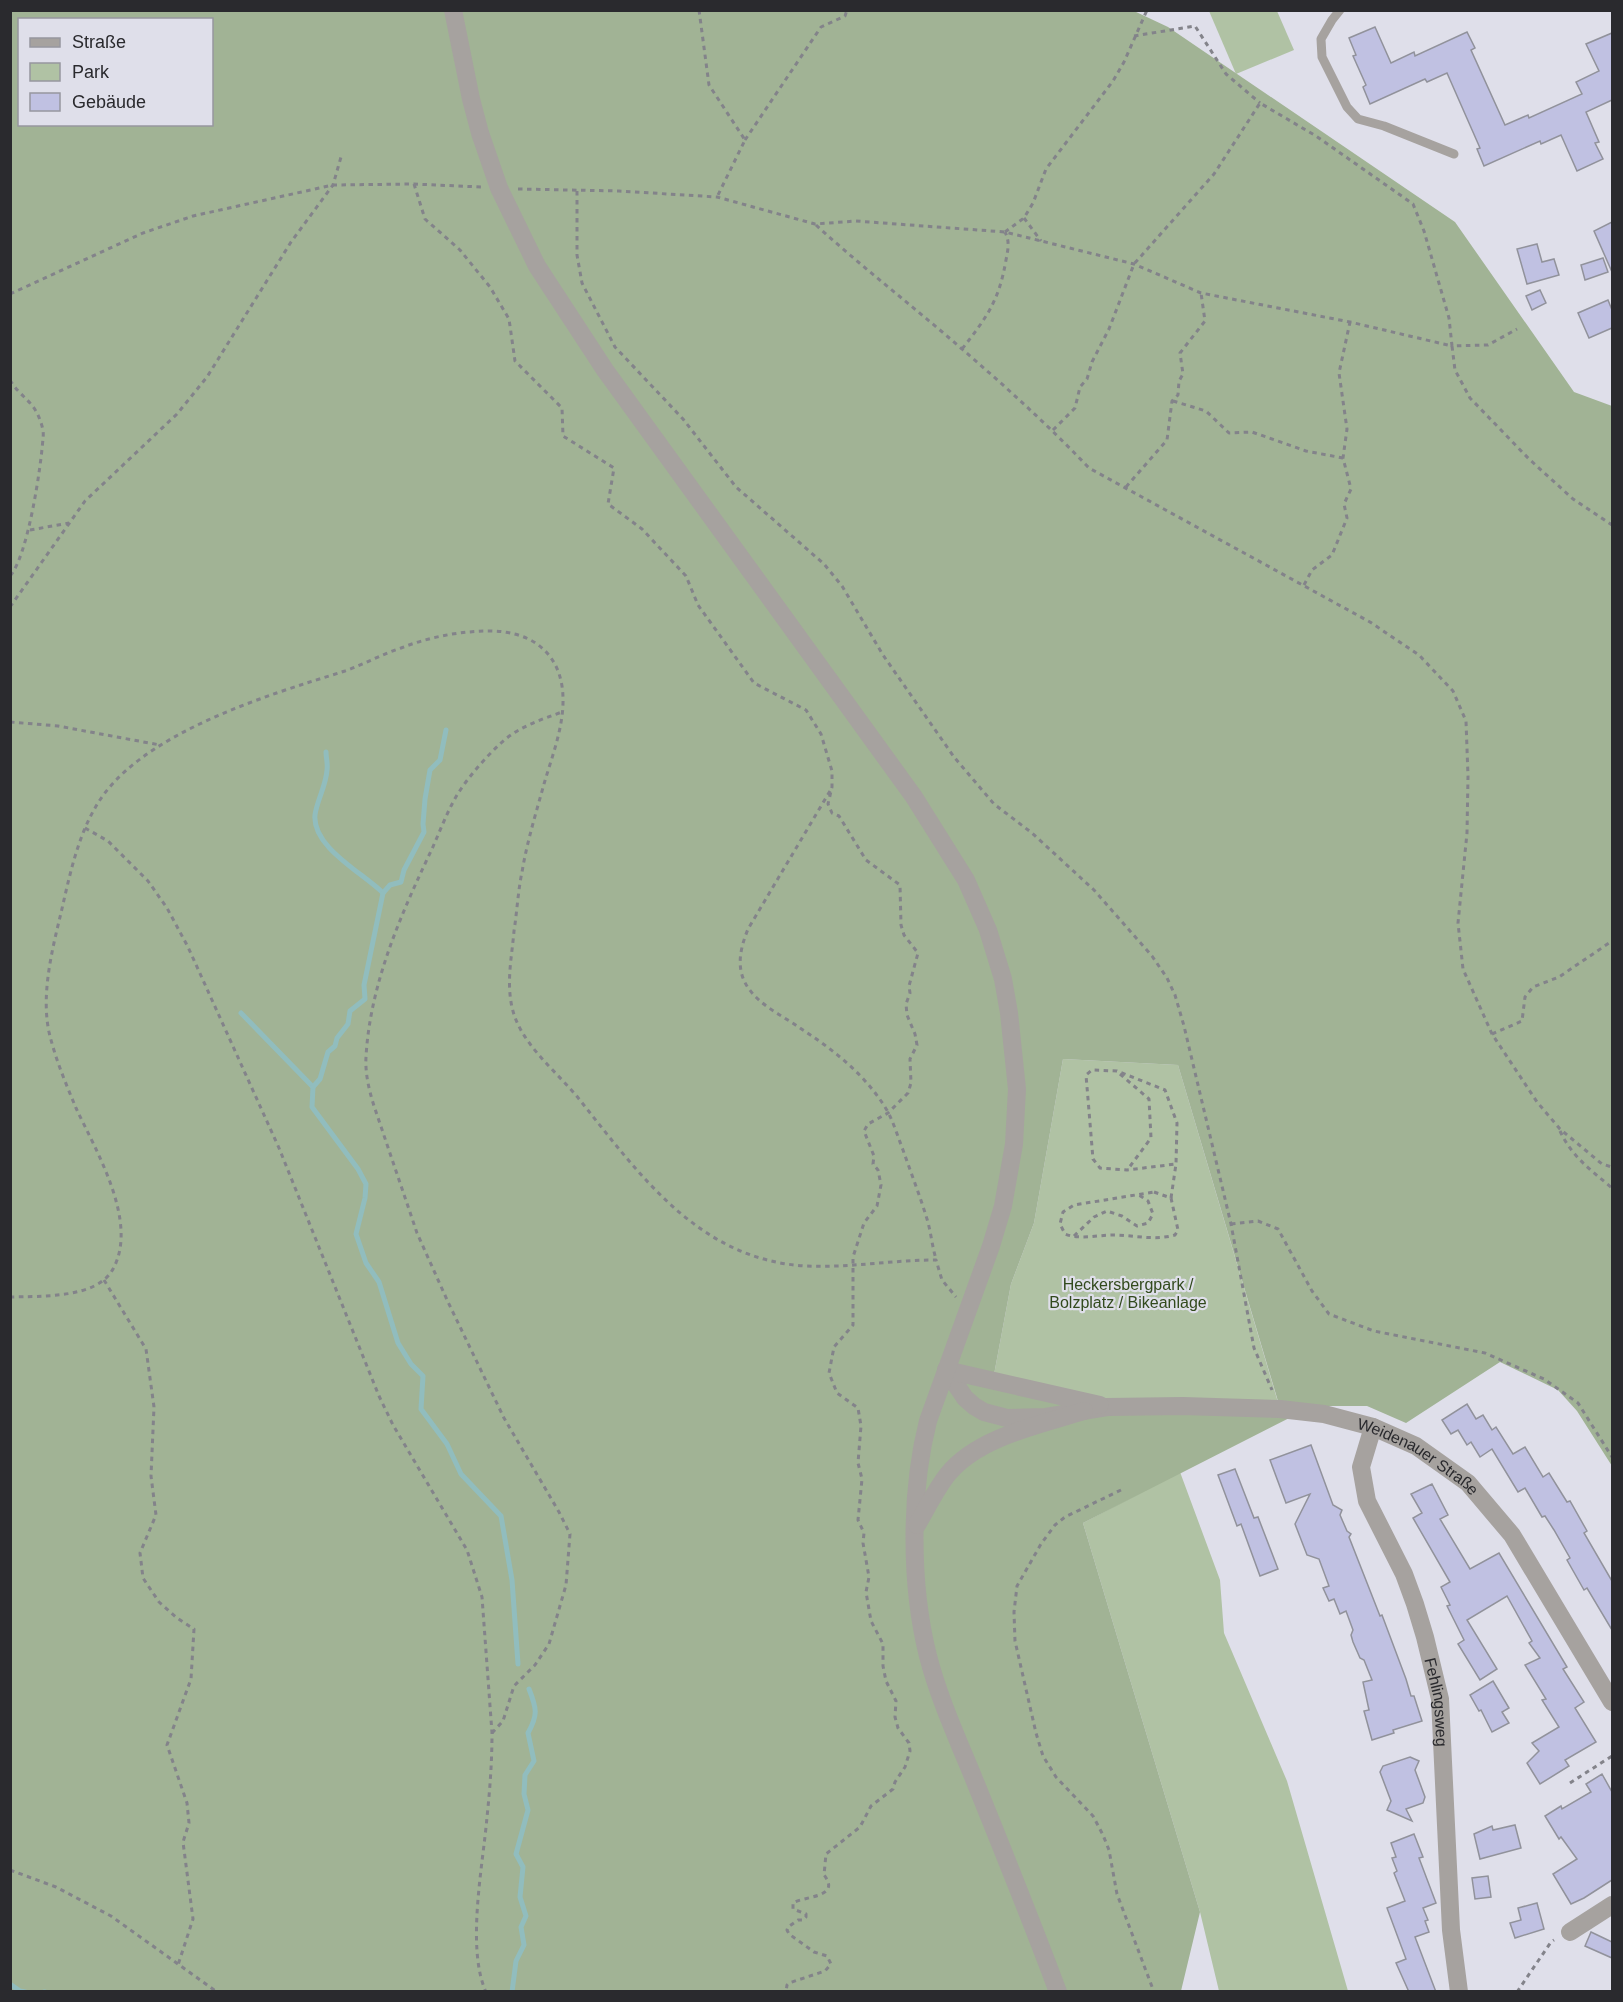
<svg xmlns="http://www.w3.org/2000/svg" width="1623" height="2002" viewBox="0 0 1623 2002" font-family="Arial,sans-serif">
  <rect width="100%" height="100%" fill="#dfdfea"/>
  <g fill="#b0c2a4">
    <polygon points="1209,11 1277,11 1294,50 1236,74"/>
    <polygon points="1063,1059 1178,1065 1280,1409 1140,1406 993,1380 1011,1284 1034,1223"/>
    <polygon points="1180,1472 1220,1580 1224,1633 1287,1781 1348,1991 1219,1991 1200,1912 1083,1523"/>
  </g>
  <path fill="#a1b395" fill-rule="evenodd" d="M 11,11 L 1134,11 L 1168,27 L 1455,222 L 1574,392 L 1612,406 L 1612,1466 L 1577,1411 L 1558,1390 L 1500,1362 L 1406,1423 L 1367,1406 L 1313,1406 L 1083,1523 L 1200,1912 L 1181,1991 L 11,1992 ZM 20,20 L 212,20 L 212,124 L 20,124 ZM 1063,1059 L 1178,1065 L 1280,1408 L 1107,1407 L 993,1380 L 1011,1284 L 1034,1223 Z"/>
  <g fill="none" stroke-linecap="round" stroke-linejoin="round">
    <g stroke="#91bdbe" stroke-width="5">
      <path d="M 326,752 C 326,758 328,764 327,770 C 326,786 317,800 315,815 C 312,847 363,873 383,893"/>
      <polyline points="241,1013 313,1087 312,1107 358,1169 366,1184 365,1198 356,1234 366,1263 379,1282 398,1343 411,1364 423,1376 421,1409 447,1444 461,1474 501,1516 512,1580 518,1664"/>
      <polyline points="313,1087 320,1079 328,1052 335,1046 337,1038 348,1024 350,1011 365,999 364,985 383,893 390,885 401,882 404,870 424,832 423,824 425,799 430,770 440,760 446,730"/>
      <polyline points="10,1984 20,1991 25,1992"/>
      <polyline points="44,1992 45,1992"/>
      <path d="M 512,1992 L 516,1961 L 524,1945 L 521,1927 L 526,1916 L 520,1897 L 523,1867 L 516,1854 L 528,1810 L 524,1794 L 525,1775 L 534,1761 L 528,1733 C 538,1715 537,1709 529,1689"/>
    </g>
  </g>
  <g fill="#c0c1e2" stroke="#91929b" stroke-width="1.5">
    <polygon points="1375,27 1391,63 1414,52 1415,56 1467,32 1475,48 1471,50 1505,125 1528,115 1529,118 1582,94 1576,82 1599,71 1586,44 1612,33 1612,101 1612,100 1586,112 1599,142 1595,143 1603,159 1577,171 1561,135 1541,144 1540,141 1484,166 1477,149 1480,148 1447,73 1427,82 1425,79 1370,104 1363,87 1366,85 1353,56 1356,55 1349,38"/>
    <polygon points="1612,222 1612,272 1594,231"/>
    <polygon points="1537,244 1542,262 1554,259 1559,275 1527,284 1517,249"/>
    <polygon points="1603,258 1608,272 1585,280 1581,265"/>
    <polygon points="1540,290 1546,303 1532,310 1526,296"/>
    <polygon points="1608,300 1612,310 1612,328 1589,338 1578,313"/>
    <polygon points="1467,1404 1476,1419 1483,1415 1492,1430 1496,1427 1513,1454 1525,1447 1543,1477 1549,1473 1567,1502 1570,1501 1587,1531 1584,1533 1612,1581 1612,1630 1587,1588 1584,1590 1567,1560 1570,1558 1554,1530 1545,1516 1542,1517 1525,1488 1518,1492 1492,1449 1480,1457 1471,1442 1467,1445 1458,1430 1451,1434 1442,1420"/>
    <polygon points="1311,1445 1333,1505 1342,1510 1340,1515 1347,1531 1351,1534 1349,1537 1380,1616 1382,1615 1406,1679 1411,1696 1414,1696 1422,1721 1393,1730 1394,1733 1372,1740 1364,1711 1369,1710 1363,1682 1372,1680 1364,1660 1360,1658 1353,1642 1351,1635 1353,1630 1346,1611 1340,1614 1334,1599 1329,1601 1323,1588 1329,1586 1319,1559 1307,1555 1295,1524 1310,1494 1286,1503 1270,1460"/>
    <polygon points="1235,1469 1254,1518 1258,1517 1278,1569 1260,1576 1241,1524 1237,1526 1218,1475"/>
    <polygon points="1432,1484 1448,1515 1440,1519 1470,1569 1499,1553 1567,1667 1563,1669 1584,1702 1575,1708 1596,1742 1565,1760 1569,1766 1540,1784 1527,1763 1539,1751 1532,1743 1559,1727 1542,1700 1546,1699 1525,1665 1540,1658 1529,1643 1532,1641 1507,1596 1467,1620 1497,1669 1480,1680 1458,1644 1464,1640 1447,1606 1450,1605 1441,1587 1450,1582 1413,1518 1422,1513 1411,1494"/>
    <polygon points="1493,1681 1509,1708 1502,1712 1509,1723 1492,1732 1481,1710 1479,1711 1470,1695"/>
    <polygon points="1410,1757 1419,1761 1415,1770 1425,1797 1423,1803 1406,1809 1412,1821 1387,1810 1391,1801 1380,1772 1383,1766"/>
    <polygon points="1602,1774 1612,1792 1612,1880 1584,1898 1571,1904 1553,1874 1577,1859 1561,1837 1559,1839 1545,1816 1561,1806 1562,1809 1591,1792 1586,1784"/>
    <polygon points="1515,1825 1521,1848 1480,1859 1474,1834 1492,1826 1493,1830"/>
    <polygon points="1414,1834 1423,1857 1419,1858 1436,1903 1423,1908 1428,1920 1425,1921 1429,1932 1415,1937 1436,1992 1409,1992 1396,1963 1406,1959 1387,1908 1405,1901 1394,1873 1397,1871 1392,1858 1396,1857 1391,1843"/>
    <polygon points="1488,1876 1491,1897 1475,1899 1472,1878"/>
    <polygon points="1537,1903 1544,1929 1515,1938 1510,1923 1521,1920 1518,1908"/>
    <polygon points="1591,1932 1612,1942 1612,1958 1585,1946"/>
  </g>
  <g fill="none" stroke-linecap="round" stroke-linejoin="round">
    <g stroke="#83838a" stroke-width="3" stroke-dasharray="4.5 4.5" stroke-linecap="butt">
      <polyline points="699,10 709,85 745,140 717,197"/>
      <polyline points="1134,36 1195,26 1226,74 1260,103"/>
      <polyline points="745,140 821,27 845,16 847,10"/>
      <path d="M 414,184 L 425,219 L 460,250 L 490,287 L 509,319 L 515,361 L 562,408 L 563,436 L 614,468 L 608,504 L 642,529 L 686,576 L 698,605 L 754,683 L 806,710 L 821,734 L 832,771 L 832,787 L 828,804 L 832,813 L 839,816 L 866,860 L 900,885 L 901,925 L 904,935 L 918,953 L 909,986 L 910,993 L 906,1004 L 907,1015 L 915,1034 L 917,1045 L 910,1059 L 911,1083 L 908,1093 L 888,1113 L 868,1124 L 864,1131 L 874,1156 L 873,1164 L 878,1170 L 881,1185 L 877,1206 L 864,1223 L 853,1257 L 853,1325 L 834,1347 L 829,1373 L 837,1393 L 858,1408 L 861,1426 L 858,1463 L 862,1479 L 858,1520 L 864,1533 L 863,1543 L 869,1577 L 866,1592 L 871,1621 L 883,1644 L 883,1666 L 886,1681 L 896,1701 L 895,1717 L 898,1728 L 909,1743 L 910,1751 L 905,1767 L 895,1782 L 893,1789 L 871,1806 L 860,1827 L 826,1854 L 824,1875 C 842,1898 803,1896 793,1903 L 793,1909 L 806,1914 L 806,1917 L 803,1920 L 798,1920 L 788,1927 L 787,1930 L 789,1934 L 814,1952 L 827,1956 L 831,1964 L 825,1971 L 789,1983 L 787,1985 L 786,1992"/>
      <polyline points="518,189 619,191 717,197 815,224 856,221 1005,232 1134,264 1201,293 1350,322 1452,346 1455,370 1470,398 1529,459 1573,499 1612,525"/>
      <polyline points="577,191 577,255 582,283 615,347 683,419 736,487 824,564 842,586 883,655 954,757 994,804 1032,833 1094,890 1152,956 1167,978 1175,995 1184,1026 1231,1224 1254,1348 1272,1390"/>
      <polyline points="1024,218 1041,241"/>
      <path d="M 816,225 C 863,268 914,307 962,349 C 1006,387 1049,426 1089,468 L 1370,622 L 1419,655 L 1453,691 L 1466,721 L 1468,776 L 1467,833 L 1458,923 L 1463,969 L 1492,1034 L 1537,1102 L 1560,1129 L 1602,1164 L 1612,1167"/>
      <polyline points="1005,232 1024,218 1033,203 1046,169 1113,81 1124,62 1147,10"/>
      <polyline points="10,294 143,233 193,216 333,185 414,184 481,187"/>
      <path d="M 962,349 C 987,317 999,301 1006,260 C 1008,249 1010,242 1005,232"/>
      <path d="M 10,380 C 20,397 33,400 40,420 C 42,425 44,432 43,438 C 41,467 28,556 10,576"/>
      <polyline points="1173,401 1206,411 1229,433 1252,432 1306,451 1343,458"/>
      <polyline points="1053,430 1075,408 1080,387 1087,379 1092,362 1109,329 1134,264 1214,174 1260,103 1316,136 1413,204 1424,231 1449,318 1452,346 1488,345 1517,329"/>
      <polyline points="1126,487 1167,440 1172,401 1178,395 1179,381 1183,374 1180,353 1205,321 1201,293"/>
      <polyline points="30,530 69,523"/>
      <polyline points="1304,585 1312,570 1332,555 1347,518 1344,504 1351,489 1343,458 1347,429 1339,373 1350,322"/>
      <polyline points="10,607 85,501 177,414 207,377 291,242 333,185 341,157"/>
      <polyline points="10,722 58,726 160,745"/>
      <path d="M 830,791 L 748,929 C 740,949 735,970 749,989 C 761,1006 783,1016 800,1028 C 834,1050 867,1076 888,1112 C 894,1124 898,1137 903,1150 C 911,1173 920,1196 927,1219 C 931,1232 932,1246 936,1259"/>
      <path d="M 85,828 L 108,841 L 148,881 L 167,908 L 188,947 L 279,1148 L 379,1396 L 393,1425 L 467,1550 L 482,1597 L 492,1733 C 492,1761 490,1789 487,1817 C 483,1865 466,1948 486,1992"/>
      <polyline points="1492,1034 1522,1021 1525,997 1533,987 1559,977 1612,941"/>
      <polyline points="1120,1074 1149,1099 1151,1138 1128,1169"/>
      <path d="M 1560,1131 C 1572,1157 1591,1170 1612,1188"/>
      <path d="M 1154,1192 L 1171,1198 L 1178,1230 L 1175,1235 C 1154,1241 1134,1235 1113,1235 C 1097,1235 1080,1240 1065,1234 L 1060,1224 L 1063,1212 L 1074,1205 Z"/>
      <polyline points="1171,1198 1176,1164 1177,1123 1165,1090 1117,1071 1092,1070 1086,1075 1093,1159 1100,1168 1127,1170 1176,1164"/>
      <polyline points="1231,1224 1258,1221 1278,1229 1312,1291 1329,1314 1374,1331 1485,1353 1544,1379 1578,1403 1612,1457"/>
      <polyline points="1074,1236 1094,1217 1107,1211 1122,1216 1137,1226 1148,1223 1153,1214 1148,1201 1139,1195"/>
      <polyline points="104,1280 146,1349 154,1407 151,1476 156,1515 140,1553 143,1578 159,1602 177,1618 194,1629 191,1679 167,1745 187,1803 189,1823 183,1842 193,1919 178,1965"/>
      <path d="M 10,1297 C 40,1296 97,1299 113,1269 C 139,1222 96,1151 76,1108 C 66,1084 55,1058 49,1032 C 41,994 52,950 61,913 C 69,878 77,839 95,808 C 136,734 268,695 345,671 C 365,664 382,654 401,648 C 429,637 460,631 490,631 C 526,631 556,648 562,686 C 567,719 553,753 544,784 C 536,813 527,842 522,872 C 518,891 517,912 514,931 C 512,955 507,978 511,1002 C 517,1042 555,1069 579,1099 C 640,1175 699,1260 806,1266 C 849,1268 892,1260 936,1260 L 942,1280 L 956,1297"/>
      <polyline points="1121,1490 1065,1517 1055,1525 1041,1544 1017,1586 1014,1612 1015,1641 1036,1733 1043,1756 1056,1777 1093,1816 1103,1835 1109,1850 1117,1894 1154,1992"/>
      <path d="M 492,1733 L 503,1721 L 514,1686 L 535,1665 L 549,1644 L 566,1585 L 570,1534 L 559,1512 L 504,1418 L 448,1302 L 417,1233 L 374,1106 C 369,1090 365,1073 366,1057 C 370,984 401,914 432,849 C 440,831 447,812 457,795 C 469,776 485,758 501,743 C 518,727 540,720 562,712"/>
      <polyline points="1570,1783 1612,1756"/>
      <polyline points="10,1870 56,1887 111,1916 217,1992"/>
      <polyline points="1517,1992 1551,1942 1554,1940"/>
    </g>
    <polyline stroke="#a6a29f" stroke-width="9" points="1340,10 1332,20 1321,39 1322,57 1347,107 1358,119 1384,126 1454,154"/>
    <g stroke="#a6a29f" stroke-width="18">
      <path id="s1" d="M 946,1370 L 965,1398 L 974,1406 L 984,1412 L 1007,1418 L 1046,1417 L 1107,1407 L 1183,1406 L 1280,1409 L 1324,1414 L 1373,1427 L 1416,1446 L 1468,1483 L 1512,1535 L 1612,1702"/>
      <polyline points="946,1370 1100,1405"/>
      <path id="s2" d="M 1373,1427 L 1361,1467 L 1367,1501 L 1404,1574 L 1415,1604 L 1425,1637 L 1440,1699 L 1451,1930 L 1459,1992"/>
      <polyline points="1570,1932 1612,1905"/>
    </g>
    <g stroke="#a6a29f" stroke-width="18">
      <path d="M 453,10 L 471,99 L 480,133 L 499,188 L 537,266 L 605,370 L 914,797 L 966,880 L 988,930 L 1003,979 L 1009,1013 L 1017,1089 L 1014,1144 L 1003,1206 L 991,1246 L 928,1421 C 910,1492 910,1584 928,1656 C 939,1699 959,1742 976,1784 C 1004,1853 1032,1922 1058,1992"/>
      <path d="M 917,1525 C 927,1508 936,1489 948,1474 C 978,1437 1039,1425 1084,1411"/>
    </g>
  </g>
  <g text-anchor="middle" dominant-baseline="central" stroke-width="4.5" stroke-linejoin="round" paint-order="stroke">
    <g font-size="16" fill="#324a1d" stroke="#dfdfea">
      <text x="1128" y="1284">Heckersbergpark /<tspan x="1128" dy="18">Bolzplatz / Bikeanlage</tspan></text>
    </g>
    <g font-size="16" fill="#2a2a2e" stroke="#dfdfea">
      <text stroke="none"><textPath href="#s1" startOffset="504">Weidenauer Straße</textPath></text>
      <text stroke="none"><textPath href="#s2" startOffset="291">Fehlingsweg</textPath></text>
    </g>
  </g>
  <rect width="1623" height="2002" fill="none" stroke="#2a2a2e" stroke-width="24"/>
  <rect x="18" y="18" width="195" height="108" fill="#dfdfea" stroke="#97979f" stroke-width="1.5"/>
  <rect x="30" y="38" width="30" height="9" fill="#a6a29f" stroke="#97979f" stroke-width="1.5"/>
  <text x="72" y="48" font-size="18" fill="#2a2a2e">Straße</text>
  <rect x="30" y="63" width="30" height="18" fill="#b0c2a4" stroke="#97979f" stroke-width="1.5"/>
  <text x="72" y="78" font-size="18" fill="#2a2a2e">Park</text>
  <rect x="30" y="93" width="30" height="18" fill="#c0c1e2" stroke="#97979f" stroke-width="1.5"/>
  <text x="72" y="108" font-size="18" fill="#2a2a2e">Gebäude</text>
</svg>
